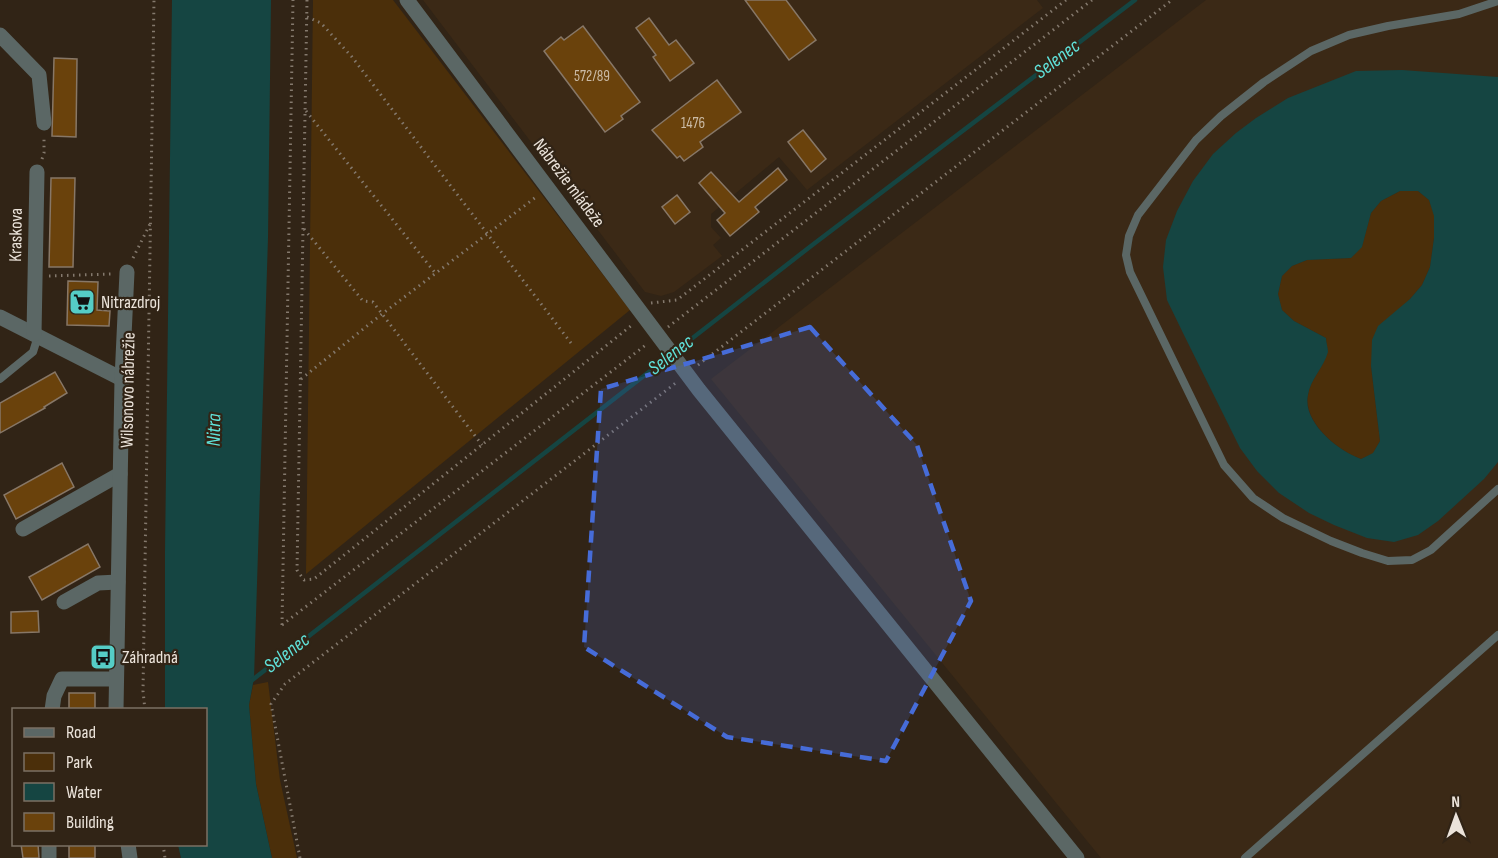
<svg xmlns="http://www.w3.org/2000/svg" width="1498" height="858" viewBox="0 0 1498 858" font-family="'Sofia Sans Condensed',sans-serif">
  <rect width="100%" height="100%" fill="#312416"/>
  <g fill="#3b2916">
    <polygon points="423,0 1037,0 1043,8 807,190 779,157 711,214 711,227 721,238 713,245 722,256 674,292 661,296 645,292"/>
    <polygon points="1206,0 1498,0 1498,858 1101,858 711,379"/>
  </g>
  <g fill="#4b2f0a">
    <polygon points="313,0 393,0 630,310 306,574"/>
    <path d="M 1400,191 L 1418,191 L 1429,200 L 1435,216 L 1434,238 L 1430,267 L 1422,285 L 1410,299 L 1371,366 L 1380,441 L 1373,454 L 1361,459 C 1338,451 1303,422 1308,395 C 1310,380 1324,367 1327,352 C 1328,348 1326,343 1326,338 L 1294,321 L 1282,310 L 1278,294 L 1282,276 L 1292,266 L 1307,260 L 1351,258 L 1362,246 L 1371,213 L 1381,201 Z"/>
    <polygon points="268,682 280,780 297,858 272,858 256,784 249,705 253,685"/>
  </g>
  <g fill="#154542" fill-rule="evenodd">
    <polygon points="172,0 271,0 268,238 254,678 249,705 256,784 272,858 181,858 178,845 206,844 206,710 165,709 165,552"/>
    <path d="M 1402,70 L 1498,77 L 1498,462 L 1484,479 L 1438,521 L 1418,535 L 1394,542 L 1367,538 L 1334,525 L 1309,513 L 1279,493 L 1257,471 L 1240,448 L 1183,333 L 1167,300 L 1163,267 L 1166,240 L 1177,211 L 1193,181 L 1213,154 L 1236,133 L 1256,118 L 1288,98 L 1356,71 ZM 1400,191 L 1418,191 L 1429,200 L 1434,216 L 1434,238 L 1430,267 L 1422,285 L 1410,299 L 1378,326 L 1372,340 L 1371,366 L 1380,441 L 1373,453 L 1361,459 C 1338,451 1302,422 1308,395 C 1310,380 1324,367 1328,352 C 1328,348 1326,342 1326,338 L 1294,321 L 1282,310 L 1278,294 L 1282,276 L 1292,266 L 1307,260 L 1351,258 L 1362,247 L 1371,213 L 1381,201 Z"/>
  </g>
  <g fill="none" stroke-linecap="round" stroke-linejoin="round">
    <polyline stroke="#154542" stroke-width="4.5" points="251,681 811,246 1135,0"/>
  </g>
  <g fill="#6a420c" stroke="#877767" stroke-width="1.5">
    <polygon points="745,0 786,0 816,40 789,60"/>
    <polygon points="649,18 669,45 676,40 694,63 670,81 653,57 656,55 636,28"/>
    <polygon points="583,26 640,102 621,116 623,119 605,132 544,51 561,37 564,40"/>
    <polygon points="54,58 77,59 76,137 52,136"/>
    <polygon points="717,80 741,112 700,142 703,147 684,161 680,156 677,158 652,130"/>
    <polygon points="803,130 826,159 811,172 788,142"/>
    <polygon points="778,168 787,180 755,207 759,212 730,236 717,220 725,213 699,183 711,172 739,202"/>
    <polygon points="51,178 75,178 73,267 49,267"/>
    <polygon points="677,195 690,212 675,224 662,207"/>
    <polygon points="68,281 98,282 97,310 110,311 109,326 67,325"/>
    <polygon points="55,372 67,393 44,407 45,408 0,433 0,403"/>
    <polygon points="62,463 74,487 16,519 4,495"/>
    <polygon points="88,544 100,567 42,600 29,577"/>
    <polygon points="38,611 39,632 11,633 11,612"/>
    <rect x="69" y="693" width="26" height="17"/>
    <polygon points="21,844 38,844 39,858 23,858"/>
    <rect x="69" y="844" width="26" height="14"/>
  </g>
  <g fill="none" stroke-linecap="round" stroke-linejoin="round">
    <g stroke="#84796d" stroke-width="3" stroke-dasharray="1.5 4.5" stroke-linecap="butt">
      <polyline points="307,0 297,570 304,580 314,579 632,325"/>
      <polyline points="307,17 321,23 352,57 571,343"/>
      <polyline points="306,111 436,274"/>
      <polyline points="42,159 44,153 44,136"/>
      <polyline points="304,229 363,301 373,302 482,445"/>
      <polyline points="133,258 150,224"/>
      <polyline points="49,276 111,274"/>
      <polyline points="651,303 677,300 1066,0"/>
      <polyline points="668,327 1092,0"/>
      <polyline points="698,365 1172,0"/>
      <polyline points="301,379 382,314 536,197"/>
      <polyline points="282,625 647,344"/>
      <polyline points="282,625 293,0"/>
      <polyline points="145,710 143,691 154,0"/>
      <polyline points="163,844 165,858"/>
      <polyline points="300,858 271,704 285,684 677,382"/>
    </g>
    <g stroke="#5b6765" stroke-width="8">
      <polyline points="1498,1 1459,14 1388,26 1349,35 1311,51 1264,82 1221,116 1196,140 1138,215 1129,236 1126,255 1130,272 1224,465 1253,498 1283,518 1331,541 1362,553 1388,561 1412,560 1431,550 1498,489"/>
      <polyline points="0,379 33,352 38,336"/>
      <polyline points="1245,858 1498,635"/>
    </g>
    <g stroke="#5b6765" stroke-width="15">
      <polyline points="407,0 699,390 1077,858"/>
      <polyline points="0,35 39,75 44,123"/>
      <polyline points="0,317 122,379"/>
      <polyline points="34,334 37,172"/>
      <polyline points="23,529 120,474"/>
      <polyline points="64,602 98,583 118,582"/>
      <polyline points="52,710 54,696 62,679 115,679"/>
      <polyline points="116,710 122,379 127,272"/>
      <polyline points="128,844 130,858"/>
      <polyline points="49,858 49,844"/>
    </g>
  </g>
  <path fill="#466cd8" fill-opacity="0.2" stroke="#466cd8" stroke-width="4.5" stroke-dasharray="12 8" stroke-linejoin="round" d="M 810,327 L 917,445 L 971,601 L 886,761 L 727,737 L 584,647 L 601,389 Z"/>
  <defs>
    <g id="supermarket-square" transform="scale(1.35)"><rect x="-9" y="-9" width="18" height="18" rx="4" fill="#55cdc6" stroke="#312416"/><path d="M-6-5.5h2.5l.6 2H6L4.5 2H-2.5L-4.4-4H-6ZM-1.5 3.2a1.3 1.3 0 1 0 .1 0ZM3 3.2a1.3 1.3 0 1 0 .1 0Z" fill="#111"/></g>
    <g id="bus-square" transform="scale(1.35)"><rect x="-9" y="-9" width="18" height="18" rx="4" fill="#55cdc6" stroke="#312416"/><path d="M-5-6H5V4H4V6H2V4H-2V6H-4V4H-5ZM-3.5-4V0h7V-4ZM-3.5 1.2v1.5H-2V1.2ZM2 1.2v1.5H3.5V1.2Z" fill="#111"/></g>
  </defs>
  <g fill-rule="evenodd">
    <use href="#supermarket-square" x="82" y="302"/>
    <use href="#bus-square" x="103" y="657"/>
  </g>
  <g text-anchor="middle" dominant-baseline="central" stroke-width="4.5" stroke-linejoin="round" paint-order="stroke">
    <g font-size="15" fill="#cbbba6">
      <text x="592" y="76">572/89</text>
      <text x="693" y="123">1476</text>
    </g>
    <g font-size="18" fill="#ebe3da" stroke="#312416">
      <text transform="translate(569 183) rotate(53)">Nábrežie mládeže</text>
      <text transform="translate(16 235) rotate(-89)">Kraskova</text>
      <text transform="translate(128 390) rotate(-89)">Wilsonovo nábrežie</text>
    </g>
    <g font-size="18" fill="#ebe3da" stroke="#312416" text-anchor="start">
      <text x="101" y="302">Nitrazdroj</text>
      <text x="122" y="657">Záhradná</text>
    </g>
    <g font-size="20" font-style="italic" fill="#60e2da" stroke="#312416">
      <text transform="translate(1057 59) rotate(-37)">Selenec</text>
      <text transform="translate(671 355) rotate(-38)">Selenec</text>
      <text transform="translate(214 430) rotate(-89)">Nitra</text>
      <text transform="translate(287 653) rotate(-38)">Selenec</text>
    </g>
  </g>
  <rect x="12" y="708" width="195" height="138" fill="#312416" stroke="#7b7064" stroke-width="1.5"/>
  <rect x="24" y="728" width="30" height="9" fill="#5b6765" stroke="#7b7064" stroke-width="1.5"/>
  <text x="66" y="738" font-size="18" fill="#ebe3da">Road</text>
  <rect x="24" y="753" width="30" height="18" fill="#4b2f0a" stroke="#7b7064" stroke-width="1.5"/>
  <text x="66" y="768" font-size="18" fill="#ebe3da">Park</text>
  <rect x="24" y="783" width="30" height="18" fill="#154542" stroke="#7b7064" stroke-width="1.5"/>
  <text x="66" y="798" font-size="18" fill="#ebe3da">Water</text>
  <rect x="24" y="813" width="30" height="18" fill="#6a420c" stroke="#7b7064" stroke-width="1.5"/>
  <text x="66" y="828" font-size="18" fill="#ebe3da">Building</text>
  <g transform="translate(1456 816) rotate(359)" stroke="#312416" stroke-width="4.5" paint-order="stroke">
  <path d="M0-4.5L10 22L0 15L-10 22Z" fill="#ebe3da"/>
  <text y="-9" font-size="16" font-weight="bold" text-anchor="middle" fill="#ebe3da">N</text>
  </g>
</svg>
